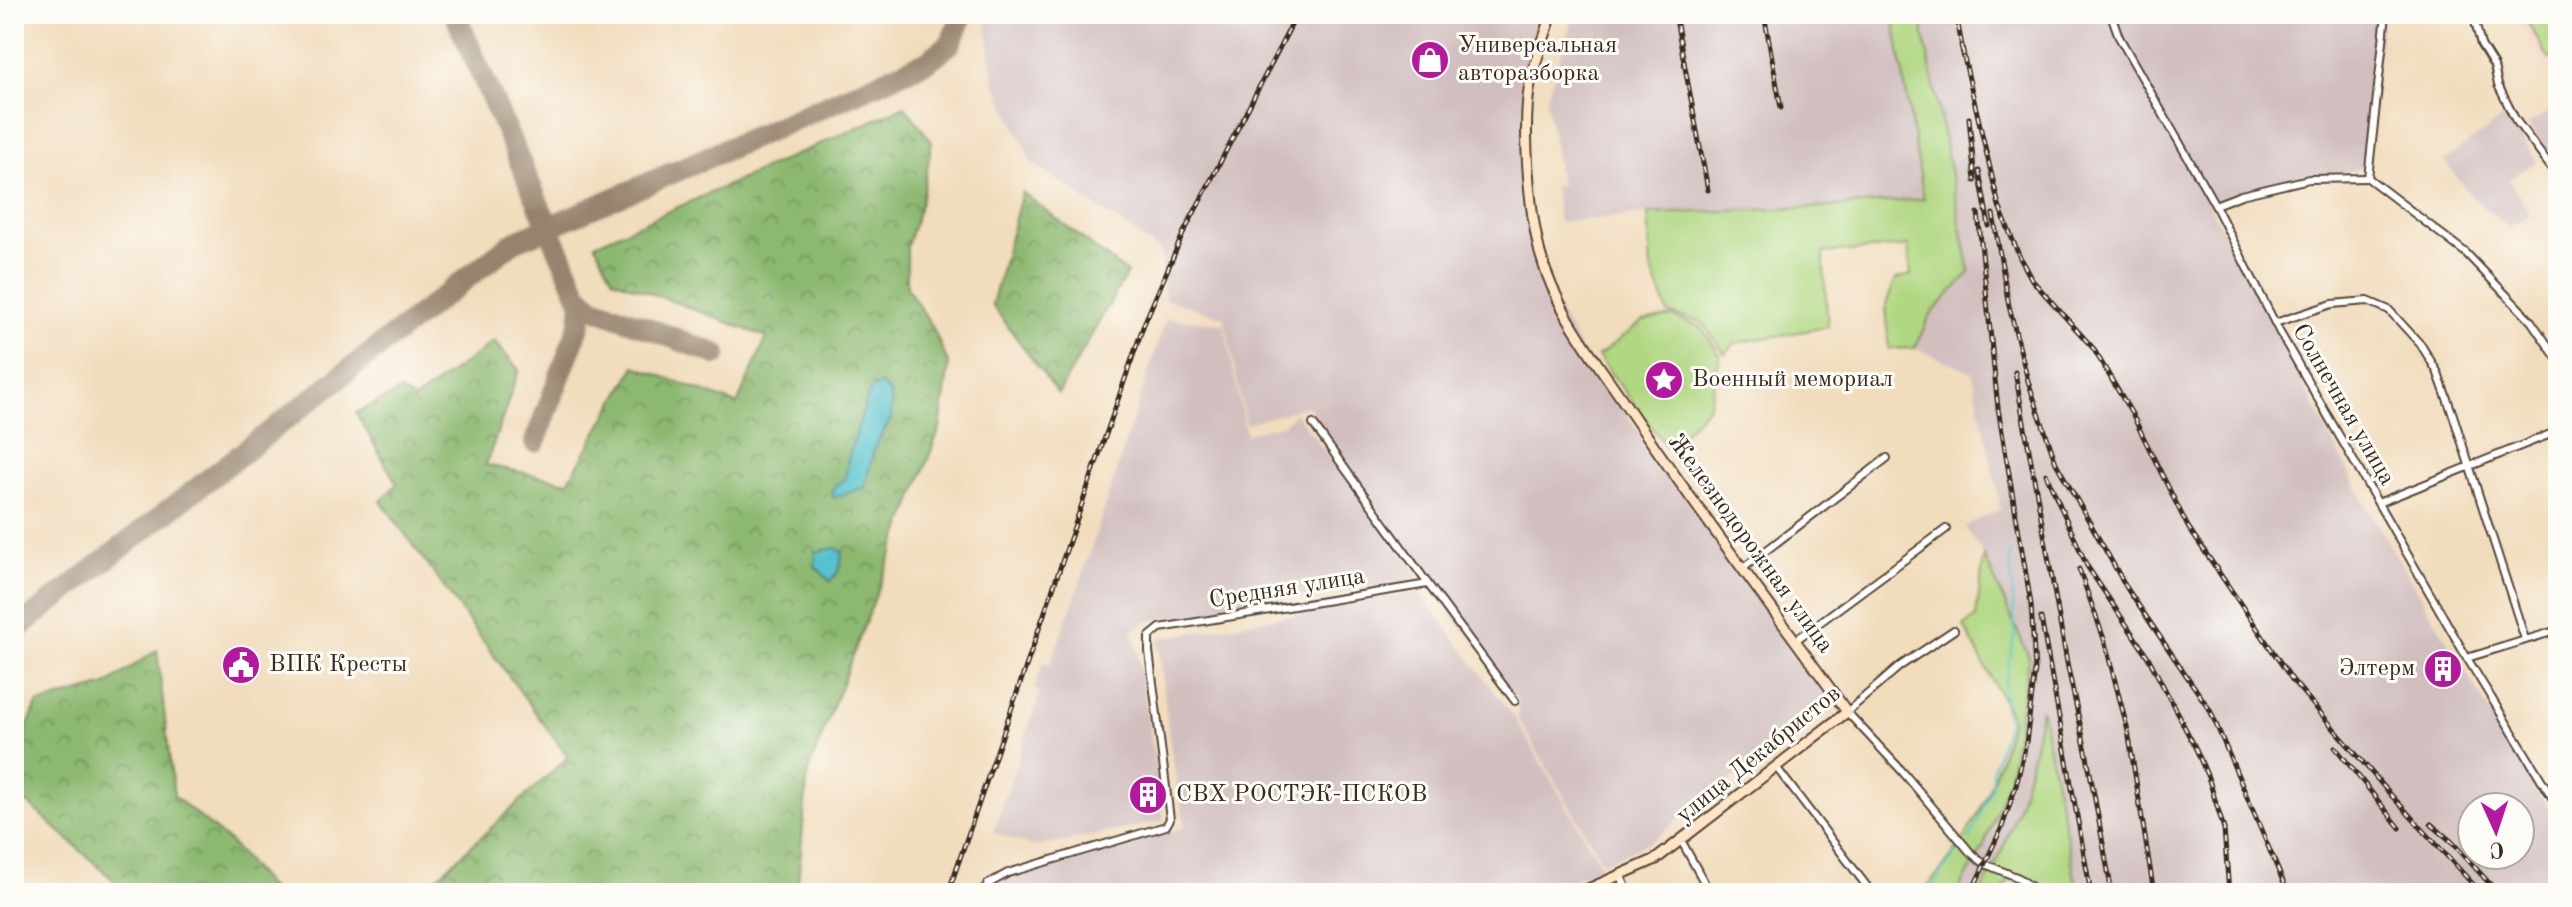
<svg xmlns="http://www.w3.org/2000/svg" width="2572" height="907" viewBox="0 0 2572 907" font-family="'Old Standard TT',serif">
  <defs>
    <pattern id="forest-crowns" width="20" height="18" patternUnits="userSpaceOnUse" patternTransform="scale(2)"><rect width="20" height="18" fill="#8cb86f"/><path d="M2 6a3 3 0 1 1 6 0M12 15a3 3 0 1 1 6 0" fill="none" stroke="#74965b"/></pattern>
  </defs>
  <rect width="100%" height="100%" fill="#fdfcf7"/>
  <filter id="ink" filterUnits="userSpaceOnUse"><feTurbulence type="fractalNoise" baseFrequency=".0125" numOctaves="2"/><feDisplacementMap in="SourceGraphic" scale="16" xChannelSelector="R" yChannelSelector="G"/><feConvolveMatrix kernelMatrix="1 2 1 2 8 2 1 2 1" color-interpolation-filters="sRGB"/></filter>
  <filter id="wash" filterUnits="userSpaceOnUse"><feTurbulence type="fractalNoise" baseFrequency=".006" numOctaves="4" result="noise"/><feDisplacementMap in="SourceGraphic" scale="32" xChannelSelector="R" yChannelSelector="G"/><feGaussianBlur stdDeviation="1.8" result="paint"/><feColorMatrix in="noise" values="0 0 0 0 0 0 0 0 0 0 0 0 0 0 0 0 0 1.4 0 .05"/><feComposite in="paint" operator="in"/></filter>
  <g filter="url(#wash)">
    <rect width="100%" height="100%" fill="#f1dcbc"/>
    <polygon fill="#f6d2c5" points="2511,14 2558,14 2558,86"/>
    <g fill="#d1bfbf" fill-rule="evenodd">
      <polygon points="985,14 1547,14 1528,79 1523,109 1526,178 1537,251 1551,297 1581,350 1832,702 1650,842 1603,863 1518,718 1518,702 1473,639 1457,623 1308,406 1246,424 1224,317 1165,299 1160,250 1032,163 994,81"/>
      <polygon points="1574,14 1893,14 1925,199 1826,207 1648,214 1559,222 1554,186 1561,185 1546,100"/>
      <path d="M 1920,14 L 2383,14 L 2366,167 L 2209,205 L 2368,509 L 2558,825 L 2558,893 L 2078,893 L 2041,710 L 2033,758 L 2015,819 L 1998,861 L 1980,893 L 1957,893 L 1983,848 L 2009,778 L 2029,657 L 1984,556 L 1965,526 L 2001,509 L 1972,372 L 1915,348 L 1930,315 L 1970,273 ZM 2472,807 L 2520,807 L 2520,855 L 2472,855 Z"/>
      <polygon points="2548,112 2558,128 2558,173 2528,124"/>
      <polygon points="2506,115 2537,161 2509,179 2530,214 2509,228 2473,198 2444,161"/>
      <polygon points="1166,318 1224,324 1246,434 1284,424 1295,413 1418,574 1414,580 1147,621 1131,633 1136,643 1164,821 1036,847 993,833 1040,692 1034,689 1043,664 1050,665 1080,583"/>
      <polygon points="1419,592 1516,720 1602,867 1568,881 1513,893 999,893 1003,881 1185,827 1170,745 1158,639"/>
    </g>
    <g fill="#b0d781" stroke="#768050" stroke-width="2">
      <polygon points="1893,14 1920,14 1970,273 1930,315 1915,348 1889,349 1886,304 1896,279 1911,275 1908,246 1823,253 1828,327 1735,343 1725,354 1702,322 1668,313 1651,268 1648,214 1826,207 1924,199"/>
      <polygon points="2532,14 2558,14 2558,54 2549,59 2525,18"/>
      <polygon points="1672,316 1701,327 1720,355 1709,406 1668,449 1598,356 1643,321"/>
      <path d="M 1984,556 L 2029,657 L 2009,778 L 1983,848 L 1957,893 L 1920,893 C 1971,843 1994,787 2012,718 L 1964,626 L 1976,617 Z"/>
      <path d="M 2041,708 L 2078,893 L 2035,893 L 2011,879 L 2000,893 L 1980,893 C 2014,836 2031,772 2041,708 Z"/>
    </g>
    <g fill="url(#forest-crowns)" stroke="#647146" stroke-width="2">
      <polygon points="905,106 932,142 921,202 907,246 907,288 932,326 949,365 940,428 808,772 797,893 420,893 568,757 381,501 397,484 356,413 400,391 414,400 494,341 519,370 486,465 568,482 635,366 737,404 767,337 613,279 595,244"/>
      <polygon points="1022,192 1127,273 1058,394 992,305"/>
      <polygon points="157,650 174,796 231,843 274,893 128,893 14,791 20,744 37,704 106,685"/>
    </g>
    <g fill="#55c2cd" stroke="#487676" stroke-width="2">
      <polygon points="880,384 891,394 891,418 874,449 865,487 833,498 834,486 845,479 848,460 870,390"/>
      <path d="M 835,548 L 842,552 C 841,565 840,573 830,581 L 815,566 L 816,552 Z"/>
    </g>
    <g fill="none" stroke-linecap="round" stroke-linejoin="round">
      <g stroke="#55c2cd" stroke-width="2">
        <polyline points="1970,840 1991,788 1993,768 2009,720 2004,707 2004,686 2015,634 2010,553"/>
        <polyline points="1928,893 1954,855 1962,848"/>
      </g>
      <g stroke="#96836d" stroke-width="22">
        <polyline points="455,14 582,303 580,323 535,442"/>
        <polyline points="579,296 592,307 716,354"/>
        <polyline points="14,631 512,243 928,61 950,44 963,14"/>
      </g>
    </g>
  </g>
  <g filter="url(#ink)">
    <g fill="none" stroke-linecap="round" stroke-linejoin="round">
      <g stroke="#564536" stroke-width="10">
        <g id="street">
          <polyline points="2111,14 2119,37 2215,205 2279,331 2467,658 2558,807"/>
          <polyline points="2473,14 2481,45 2494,66 2498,85 2515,119 2558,177"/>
          <polyline points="2368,178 2466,253 2531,321 2558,360"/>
          <polyline points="2368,178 2386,14"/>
          <polyline points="2215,205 2241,195 2309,179 2368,178"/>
          <polyline points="2275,323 2332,304 2368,301 2389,310 2421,345 2437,371 2453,415 2525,639"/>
          <polyline points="2378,503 2558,431"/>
          <polyline points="1742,569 1887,458"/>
          <polyline points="1428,584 1515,701"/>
          <polyline points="1954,630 1900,666 1847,712 1902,771 1970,852 1985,864 2019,878 2040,893"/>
          <polyline points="1796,640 1946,529"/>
          <polyline points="2467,658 2558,630"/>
          <polyline points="1776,767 1872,893"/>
          <polyline points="1682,842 1710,893"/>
          <polyline points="1621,877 1629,893"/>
          <polyline points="982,893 988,884 1008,873 1166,826 1170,819 1149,651 1149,637 1160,628 1428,584 1313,424"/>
        </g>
      </g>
      <g stroke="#564536" stroke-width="13">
        <path id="secondary" d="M 1552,14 C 1545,37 1535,60 1530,84 C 1522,128 1529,209 1540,253 C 1556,312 1596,360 1630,411 C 1699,513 1775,611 1847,712 L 1656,859 L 1579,893"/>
      </g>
      <use href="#street" stroke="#fff" stroke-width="6"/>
      <use href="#secondary" stroke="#ffe4c6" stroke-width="9"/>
      <g stroke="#3b2a1e" stroke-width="5">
        <g id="rail">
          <polyline points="1675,14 1708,190"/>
          <polyline points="1764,14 1781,108"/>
          <polyline points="1956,14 1964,57"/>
          <polyline points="1961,45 1999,206 2020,258 2032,280 2093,348 2132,414 2188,527 2293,681 2391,795 2481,893"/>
          <polyline points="1969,118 1975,181"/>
          <polyline points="1979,171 1989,226"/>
          <polyline points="1993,214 2009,306 2028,381 2056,463 2128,590 2210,710 2288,893"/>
          <polyline points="2015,372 2068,668 2087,756 2112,893"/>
          <polyline points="2046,474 2087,566 2148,657 2196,749 2209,780 2224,829 2229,893"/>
          <polyline points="2079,569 2104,639 2128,731 2154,893"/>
          <polyline points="2041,618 2091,893"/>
          <polyline points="2335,747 2400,828"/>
          <polyline points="2431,824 2452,842 2498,893"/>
          <polyline points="948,893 1144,324 1183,234 1297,14"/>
          <polyline points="1971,893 2002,827 2016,786 2026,743 2035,670 2031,604 1998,408 1978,213"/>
        </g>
      </g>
      <use href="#rail" stroke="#fdfcf7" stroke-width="2" stroke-dasharray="6" stroke-linecap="butt"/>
    </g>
  </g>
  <defs>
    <g id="shop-disc" transform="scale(2)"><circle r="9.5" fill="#b5179e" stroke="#fdfcf7"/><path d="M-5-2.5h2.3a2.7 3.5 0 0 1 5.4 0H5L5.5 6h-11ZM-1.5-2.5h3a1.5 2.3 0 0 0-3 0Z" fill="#fff"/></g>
    <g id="sight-disc" transform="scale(2)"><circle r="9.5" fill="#b5179e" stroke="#fdfcf7"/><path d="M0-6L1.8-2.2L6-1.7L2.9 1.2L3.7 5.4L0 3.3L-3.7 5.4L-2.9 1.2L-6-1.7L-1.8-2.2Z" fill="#fff"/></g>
    <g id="civic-disc" transform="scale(2)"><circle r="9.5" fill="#b5179e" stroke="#fdfcf7"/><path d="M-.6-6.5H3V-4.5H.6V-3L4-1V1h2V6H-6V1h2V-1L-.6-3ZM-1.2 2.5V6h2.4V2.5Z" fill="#fff"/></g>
    <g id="building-disc" transform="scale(2)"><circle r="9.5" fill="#b5179e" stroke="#fdfcf7"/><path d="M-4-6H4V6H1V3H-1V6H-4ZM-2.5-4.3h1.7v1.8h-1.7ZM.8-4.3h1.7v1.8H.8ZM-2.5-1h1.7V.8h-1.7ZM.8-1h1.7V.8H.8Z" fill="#fff"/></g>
  </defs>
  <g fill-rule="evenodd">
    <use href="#shop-disc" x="1430" y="60"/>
    <use href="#sight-disc" x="1664" y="380"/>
    <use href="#civic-disc" x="241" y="665"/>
    <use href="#building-disc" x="2443" y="669"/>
    <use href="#building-disc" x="1148" y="795"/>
  </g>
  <g text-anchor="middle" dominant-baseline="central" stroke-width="6" stroke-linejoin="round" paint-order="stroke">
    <g font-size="24" fill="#3b2a1e" stroke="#fdfcf7" text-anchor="start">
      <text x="1458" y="46">Универсальная<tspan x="1458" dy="28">авторазборка</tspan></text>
      <text x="1692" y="380">Военный мемориал</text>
      <text x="269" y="665">ВПК Кресты</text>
      <text x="2415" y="669" text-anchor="end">Элтерм</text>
      <text x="1176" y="795">СВХ РОСТЭК-ПСКОВ</text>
    </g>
    <g font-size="24" fill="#3b2a1e" stroke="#fdfcf7">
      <text transform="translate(2343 405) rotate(60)">Солнечная улица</text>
      <text transform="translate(1750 544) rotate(54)">Железнодорожная улица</text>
      <text transform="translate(1287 589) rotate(-9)">Средняя улица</text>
      <text transform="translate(1759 755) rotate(-39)">улица Декабристов</text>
    </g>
  </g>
  <rect width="2572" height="907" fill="none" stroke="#fdfcf7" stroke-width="48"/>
  <g transform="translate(2496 831) rotate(177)"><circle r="38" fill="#fdfcf7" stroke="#afa8a0" stroke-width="2"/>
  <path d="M0-6L14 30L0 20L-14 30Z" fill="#b5179e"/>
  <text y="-12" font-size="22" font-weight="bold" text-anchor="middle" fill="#3b2a1e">С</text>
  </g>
</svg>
